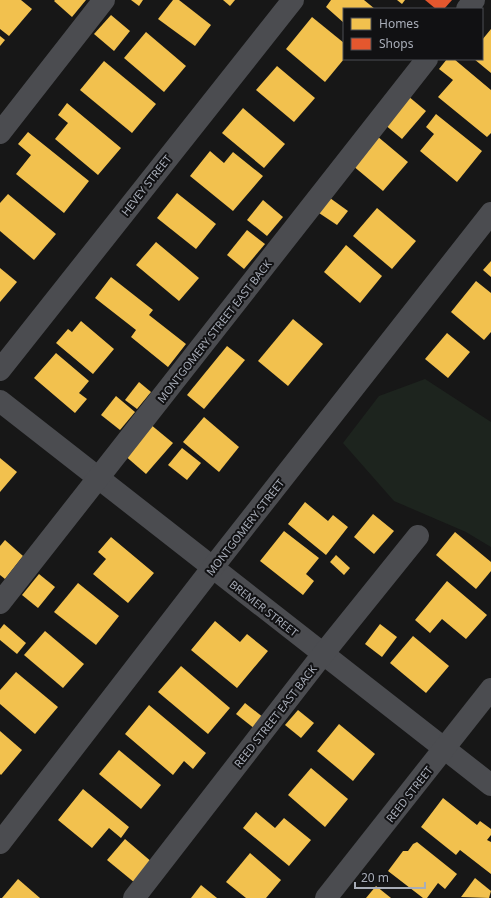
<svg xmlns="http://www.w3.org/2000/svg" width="491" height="898" viewBox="0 0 491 898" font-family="'Noto Sans',sans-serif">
  <rect width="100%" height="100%" fill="#171717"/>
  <polygon fill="#1d241e" points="425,379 491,422 491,547 466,532 394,501 343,443 379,396"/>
  <g fill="#f2c14e">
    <polygon points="0,0 21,0 32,9 9,36 0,29"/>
    <polygon points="55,0 86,0 72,17 54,1"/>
    <polygon points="131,0 143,0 139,6"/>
    <polygon points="173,0 179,0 211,25 195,46 158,19"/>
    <polygon points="223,0 235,0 230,6"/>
    <polygon points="331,0 364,0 375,9 344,9 344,23 326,7"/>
    <polygon points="397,0 405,0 402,4"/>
    <polygon points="111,15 130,31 114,51 94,34"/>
    <polygon points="312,17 344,43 344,59 325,82 286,49"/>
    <polygon points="491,29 491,73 474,59 482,59 482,40"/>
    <polygon points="146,32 186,66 164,92 124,58"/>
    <polygon points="0,36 5,40 0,46"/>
    <polygon points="447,59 454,59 491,90 491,133 487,137 438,97 453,80 439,69"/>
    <polygon points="104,61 156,104 132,133 80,90"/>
    <polygon points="277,66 315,98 294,122 256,90"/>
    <polygon points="408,96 426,111 402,139 384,124"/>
    <polygon points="67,103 121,148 98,175 55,139 68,123 58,115"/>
    <polygon points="243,108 285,144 264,168 222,133"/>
    <polygon points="436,114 482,151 457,182 420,151 434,134 426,127"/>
    <polygon points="28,132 89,181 64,213 16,174 31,155 18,144"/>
    <polygon points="377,136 408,162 383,191 352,165"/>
    <polygon points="210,151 224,163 233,152 263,176 233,211 190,176"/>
    <polygon points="177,193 216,224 196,249 157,218"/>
    <polygon points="8,194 56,234 34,260 0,231 0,203"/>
    <polygon points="330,198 348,211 337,225 319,213"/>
    <polygon points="263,200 283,217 267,236 247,220"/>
    <polygon points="377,208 416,241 392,269 353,236"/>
    <polygon points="247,230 265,244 244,269 227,255"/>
    <polygon points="156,242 199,278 179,301 136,265"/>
    <polygon points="346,245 382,276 360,303 324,272"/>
    <polygon points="491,261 491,277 483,270"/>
    <polygon points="0,268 17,282 0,302"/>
    <polygon points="111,277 153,310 149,315 186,344 168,367 131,337 136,330 95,298"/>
    <polygon points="476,281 491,293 491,332 484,340 451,312"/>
    <polygon points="293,319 323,344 288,386 258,361"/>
    <polygon points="81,321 114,349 93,374 56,343 68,329 72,332"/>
    <polygon points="447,333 470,352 448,378 425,359"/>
    <polygon points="227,346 245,360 204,409 187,395"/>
    <polygon points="56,353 89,381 79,393 87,399 75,413 34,378"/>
    <polygon points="139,382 151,392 137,409 125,400"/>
    <polygon points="116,396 135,412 120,430 101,415"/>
    <polygon points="204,417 239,447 219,472 183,442"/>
    <polygon points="150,424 173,443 146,474 123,454"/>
    <polygon points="182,448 201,463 187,480 168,465"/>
    <polygon points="0,458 17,472 0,492"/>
    <polygon points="305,502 328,521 333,515 348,527 326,555 288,524"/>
    <polygon points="373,514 394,531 374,554 354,537"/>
    <polygon points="284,531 319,558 306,574 314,581 303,595 260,561"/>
    <polygon points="455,532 491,562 491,571 476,589 436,555"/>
    <polygon points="111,537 154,573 128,603 93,574 106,559 98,552"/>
    <polygon points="5,540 23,556 5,579 0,575 0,546"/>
    <polygon points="336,555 350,568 344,575 330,562"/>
    <polygon points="39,574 55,587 38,608 22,595"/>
    <polygon points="447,581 487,615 466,639 442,619 430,633 415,620"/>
    <polygon points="78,583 119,616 96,645 54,612"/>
    <polygon points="215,621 240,642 247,634 268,651 237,688 191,650"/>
    <polygon points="4,624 26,643 17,654 0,640 0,629"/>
    <polygon points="380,624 397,637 382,657 365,644"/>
    <polygon points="45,631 84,664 63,688 24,655"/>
    <polygon points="413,636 449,666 426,693 390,663"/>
    <polygon points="181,666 230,708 208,734 158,692"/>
    <polygon points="16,672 58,707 35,734 0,704 0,690"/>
    <polygon points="245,703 264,718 255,729 236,714"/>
    <polygon points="149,705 206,753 193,769 184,761 173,775 125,734"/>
    <polygon points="298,710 314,723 301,738 285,725"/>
    <polygon points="339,724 375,754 353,781 317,751"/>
    <polygon points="0,731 22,750 1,775 0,774"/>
    <polygon points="119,750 161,785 141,809 99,774"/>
    <polygon points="311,768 348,799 325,827 288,795"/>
    <polygon points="83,789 129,827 121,838 109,828 92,848 58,820"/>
    <polygon points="443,798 477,825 480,821 491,829 491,835 487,840 491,842 491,874 460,850 456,855 421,827"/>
    <polygon points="256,812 275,828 284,818 311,840 289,866 243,828"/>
    <polygon points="125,839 153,863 135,883 107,860"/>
    <polygon points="417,842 457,874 445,889 438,883 427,898 423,898 388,871 403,851 408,851 413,844"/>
    <polygon points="250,853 281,880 266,898 246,898 226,882"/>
    <polygon points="475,878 491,891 489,898 461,897"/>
    <polygon points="18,879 40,898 2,898"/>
    <polygon points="201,885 217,898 191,898"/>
    <polygon points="376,886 391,898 366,898"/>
  </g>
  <polygon fill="#e4572e" points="425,0 452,0 444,9 436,9"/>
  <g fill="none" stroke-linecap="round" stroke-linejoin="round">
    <g stroke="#4b4c50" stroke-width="22">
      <polyline points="467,9 474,0"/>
      <polyline points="0,133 104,0"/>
      <polyline points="0,370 293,0"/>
      <polyline points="0,401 491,785"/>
      <polyline points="0,603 427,59"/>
      <polyline points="0,843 213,567 491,213"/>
      <polyline points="134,898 323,654 418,536"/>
      <polyline points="326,898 491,689"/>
    </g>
  </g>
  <g text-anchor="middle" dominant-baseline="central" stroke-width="4" stroke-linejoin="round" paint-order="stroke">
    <g font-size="11" fill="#a8adb8" stroke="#111113">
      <text transform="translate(146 185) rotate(-52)">HEVEY STREET</text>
      <text transform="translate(214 331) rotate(-52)">MONTGOMERY STREET EAST BACK</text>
      <text transform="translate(245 527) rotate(-52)">MONTGOMERY STREET</text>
      <text transform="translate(264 608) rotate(38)">BREMER STREET</text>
      <text transform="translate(275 716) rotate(-52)">REED STREET EAST BACK</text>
      <text transform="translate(409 794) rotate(-52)">REED STREET</text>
    </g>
  </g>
  <rect x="343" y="8" width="140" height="52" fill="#111113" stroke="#4d4f55"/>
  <rect x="351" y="18" width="20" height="12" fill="#f2c14e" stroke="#4d4f55"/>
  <text x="379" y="28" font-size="12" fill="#a8adb8">Homes</text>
  <rect x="351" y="38" width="20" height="12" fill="#e4572e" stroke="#4d4f55"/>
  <text x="379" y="48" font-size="12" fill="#a8adb8">Shops</text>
  <path d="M355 882v6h70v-6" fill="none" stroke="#a8adb8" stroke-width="2"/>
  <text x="361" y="882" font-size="12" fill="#a8adb8" stroke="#111113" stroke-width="3" paint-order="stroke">20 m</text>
</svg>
